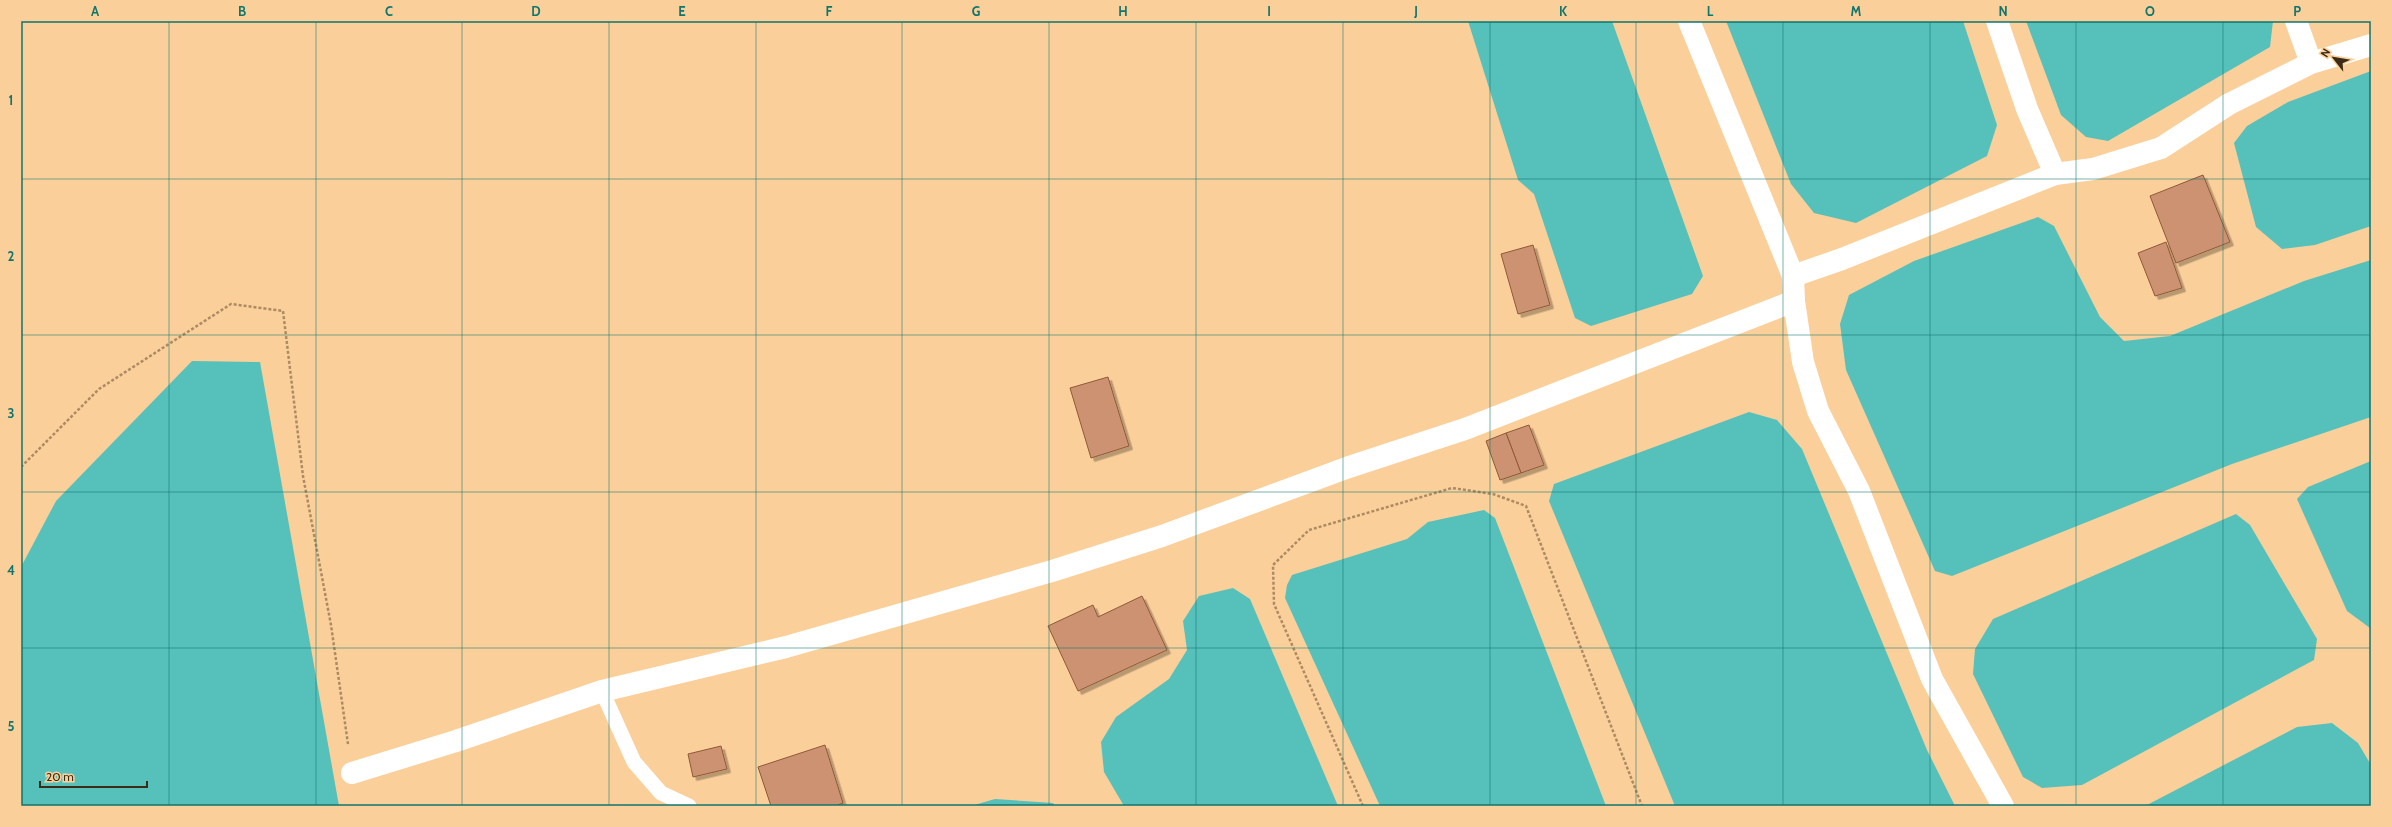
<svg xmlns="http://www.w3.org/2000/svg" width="2392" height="827" viewBox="0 0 2392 827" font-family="Cabin,sans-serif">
  <defs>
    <filter id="shadow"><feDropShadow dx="3.5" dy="3.5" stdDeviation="0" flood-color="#0004"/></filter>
  </defs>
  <rect width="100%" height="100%" fill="#fbcf9a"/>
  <g fill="#56c0bb">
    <polygon points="1468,21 1612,21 1703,276 1692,294 1591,326 1575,318 1534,194 1518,180"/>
    <polygon points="1726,21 1963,21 1997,125 1987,156 1856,223 1814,213 1791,184"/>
    <polygon points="2026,21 2273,21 2270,47 2108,141 2086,137 2061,115"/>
    <polygon points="2371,71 2371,226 2315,245 2282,249 2256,227 2234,143 2247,126 2288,102"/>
    <polygon points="2038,217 2054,226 2100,317 2124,341 2170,336 2304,281 2371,260 2371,417 2232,464 1952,576 1935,571 1846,370 1840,324 1849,295 1914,261"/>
    <polygon points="192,361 260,362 339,806 21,806 21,567 56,501"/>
    <polygon points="1749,412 1777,420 1802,449 1927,750 1955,806 1675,806 1549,501 1554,484"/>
    <polygon points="2371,461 2371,628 2370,628 2347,611 2297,499 2308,487"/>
    <polygon points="1484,510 1495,518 1606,806 1380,806 1285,598 1287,585 1292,575 1407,539 1428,522"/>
    <polygon points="2236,514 2250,525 2317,639 2314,660 2082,785 2042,788 2023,777 1973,674 1975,649 1993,619"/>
    <polygon points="1233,588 1250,599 1338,806 1124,806 1104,772 1101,742 1116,717 1169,679 1187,650 1183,621 1199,596"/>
    <polygon points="2332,723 2358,743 2371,765 2371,806 2145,806 2297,727"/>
    <polygon points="995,799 1053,803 1055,806 971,806"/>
  </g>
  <g fill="#cc9271" stroke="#8e5938" filter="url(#shadow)">
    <polygon points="2203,175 2230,242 2176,263 2150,196"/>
    <polygon points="2166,242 2182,288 2155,296 2138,253"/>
    <polygon points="1533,245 1550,305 1518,314 1501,254"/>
    <polygon points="1108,377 1129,446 1091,458 1070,388"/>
    <polygon points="1529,425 1544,465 1521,473 1506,433"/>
    <polygon points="1506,433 1521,473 1500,480 1486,441"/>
    <polygon points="1142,596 1167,650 1078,691 1048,626 1093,605 1098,617"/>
    <polygon points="825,745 843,803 835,806 771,806 758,767"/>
    <polygon points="721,746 727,769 693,777 688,754"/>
  </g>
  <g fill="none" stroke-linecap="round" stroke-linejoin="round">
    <g stroke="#ac8b64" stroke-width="2.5" stroke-dasharray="3 2" stroke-linecap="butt">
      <polyline points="21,467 99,389 231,304 283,311 303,476 331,625 348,744"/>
      <polyline points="1363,806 1274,604 1273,565 1309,530 1452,488 1493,494 1526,506 1642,806"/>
    </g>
    <polyline stroke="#fff" stroke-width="15" points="602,691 634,762 661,793 689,806"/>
    <g stroke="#fff" stroke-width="22">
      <polyline points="1689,21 1793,276 1794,301 1803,362 1818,411 1859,491 1932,679 2003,806"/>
      <polyline points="2296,21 2311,63"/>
      <polyline points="2055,174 2093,169 2161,148 2229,104 2311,63 2371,45"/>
      <polyline points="1793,276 1842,259 2055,174 2027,109 1997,21"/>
      <polyline points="352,773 456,741 602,691 786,647 1052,571 1162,536 1349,467 1465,429 1794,301"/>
    </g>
  </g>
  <path fill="none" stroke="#0f766e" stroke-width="1" stroke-opacity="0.55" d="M 169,21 L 169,806M 316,21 L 316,806M 462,21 L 462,806M 609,21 L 609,806M 756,21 L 756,806M 902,21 L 902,806M 1049,21 L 1049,806M 1196,21 L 1196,806M 1343,21 L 1343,806M 1490,21 L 1490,806M 1636,21 L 1636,806M 1783,21 L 1783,806M 1930,21 L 1930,806M 2076,21 L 2076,806M 2223,21 L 2223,806M 21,179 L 2371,179M 21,335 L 2371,335M 21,492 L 2371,492M 21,648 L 2371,648"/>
  <rect width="2392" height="827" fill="none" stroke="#fbcf9a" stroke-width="44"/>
  <g transform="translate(2334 58) rotate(301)" stroke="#fbcf9a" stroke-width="3" paint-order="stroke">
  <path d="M0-3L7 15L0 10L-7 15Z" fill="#3c2b16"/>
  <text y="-6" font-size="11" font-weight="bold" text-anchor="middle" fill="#3c2b16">N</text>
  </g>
  <path d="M40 781v6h107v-6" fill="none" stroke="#3c2b16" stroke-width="2"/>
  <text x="46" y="781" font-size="12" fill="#3c2b16" stroke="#fbcf9a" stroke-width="3" paint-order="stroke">20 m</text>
  <rect x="22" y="22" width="2348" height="783" fill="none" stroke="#0f766e" stroke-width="1.5"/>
  <g font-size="13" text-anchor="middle" font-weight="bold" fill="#0f766e">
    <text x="95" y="16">A</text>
    <text x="242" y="16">B</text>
    <text x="389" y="16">C</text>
    <text x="536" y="16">D</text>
    <text x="682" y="16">E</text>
    <text x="829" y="16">F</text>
    <text x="976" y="16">G</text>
    <text x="1123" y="16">H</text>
    <text x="1269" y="16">I</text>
    <text x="1416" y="16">J</text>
    <text x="1563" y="16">K</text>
    <text x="1710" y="16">L</text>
    <text x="1856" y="16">M</text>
    <text x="2003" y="16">N</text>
    <text x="2150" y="16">O</text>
    <text x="2297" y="16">P</text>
    <text x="11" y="105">1</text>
    <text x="11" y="261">2</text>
    <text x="11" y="418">3</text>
    <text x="11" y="575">4</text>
    <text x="11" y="731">5</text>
  </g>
</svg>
